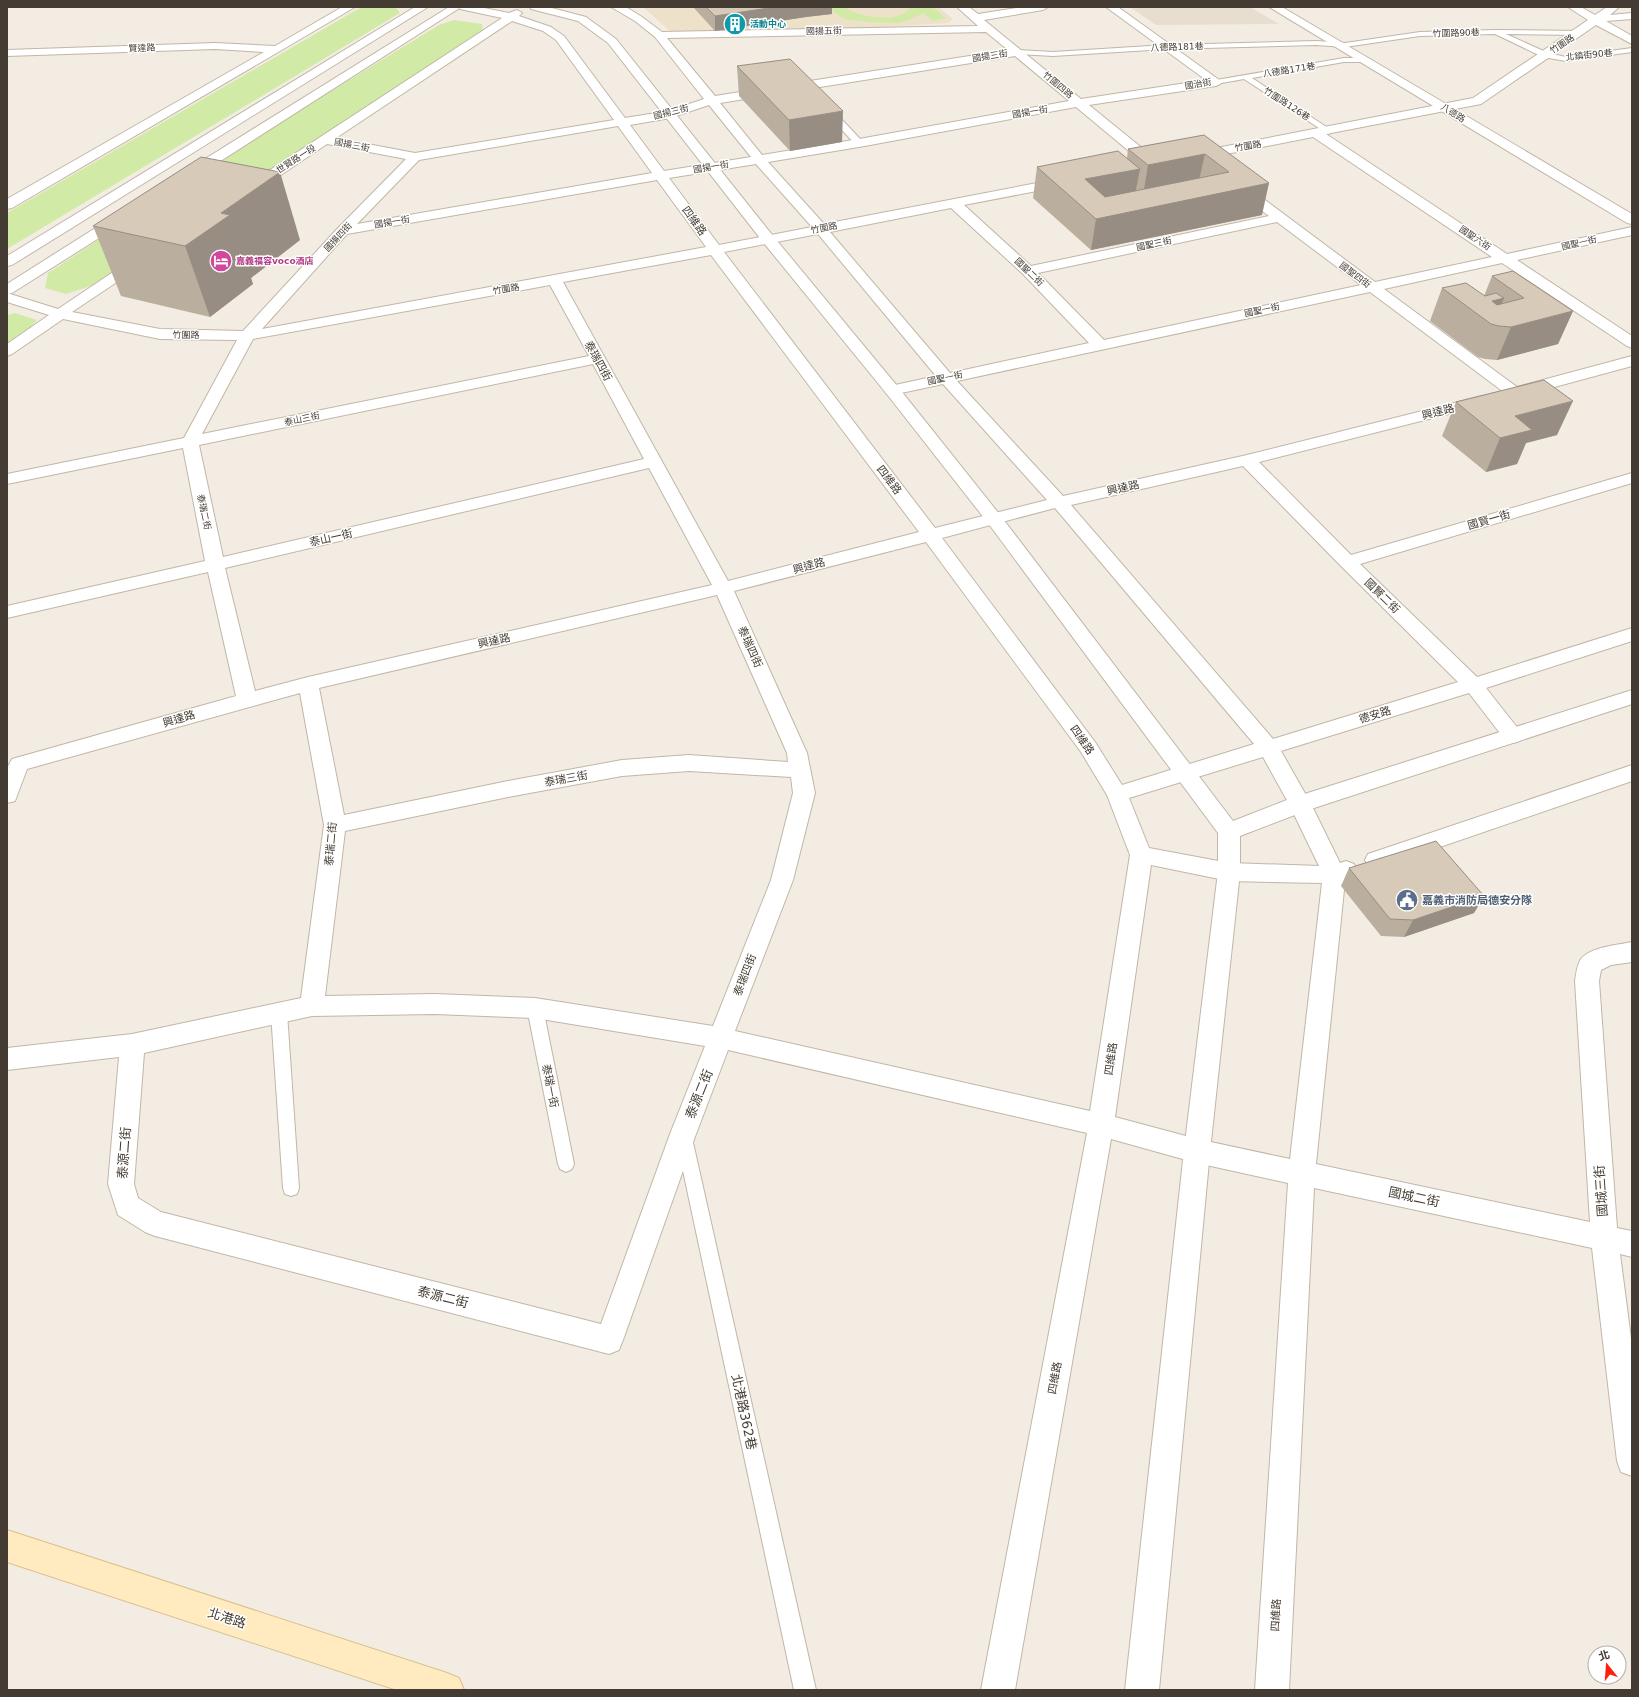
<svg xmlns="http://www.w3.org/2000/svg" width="1639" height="1697" viewBox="0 0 1639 1697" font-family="'DejaVu Sans','Noto Sans TC',sans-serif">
  <rect width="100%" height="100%" fill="#f3ece2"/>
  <polygon fill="#e7decf" points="1130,7 1250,7 1279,24 1156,25"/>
  <polygon fill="#ede1ca" points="643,7 938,7 953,19 948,23 856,29 672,33"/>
  <g fill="#d1eba6">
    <polygon points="367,7 395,7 400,13 7,249 7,213 358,9"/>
    <path d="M 827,7 L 845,7 C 855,16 880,19 893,17 C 898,16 903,13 908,11 L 910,7 L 932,7 L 946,18 L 933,21 L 923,13 L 911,19 L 899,23 L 866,22 L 844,19 Z"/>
    <polygon points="454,20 482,24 483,31 97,284 66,294 45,288 48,273 251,140 439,25"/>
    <polygon points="15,313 37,320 23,335 7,345 7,315"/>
  </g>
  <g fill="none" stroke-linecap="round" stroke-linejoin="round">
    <g stroke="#c1b6a7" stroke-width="2">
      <g id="service">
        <polygon points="1495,30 1581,31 1581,35 1578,35 1506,34 1548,53 1566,57 1632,48 1632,52 1566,61 1543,57 1495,34 1420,36 1345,47 1316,45 1166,49 1053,56 1018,54 1014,52 1018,50 1053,52 1166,45 1316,41 1345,43 1420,32"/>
        <polygon points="1344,58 1361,58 1365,60 1361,62 1344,62 1252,78 1331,130 1332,132 1328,134 1244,79 1216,84 1212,82 1216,80"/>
        <polygon points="826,109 832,109 862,141 862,145 856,145 826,113"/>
        <polygon points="535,1002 540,1003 543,1008 574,1164 572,1169 566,1172 560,1169 558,1164 527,1008 530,1003"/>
        <polygon points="279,1007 284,1008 287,1013 299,1188 297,1194 291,1196 285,1194 283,1188 271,1013 274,1008"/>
        <polygon points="684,1131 690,1133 692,1138 816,1690 794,1690 676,1138 678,1133"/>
      </g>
    </g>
    <g stroke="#c1b6a7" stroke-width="2">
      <g id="minor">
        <polygon points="342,7 355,7 12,208 7,209 7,199 264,52 215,49 7,56 7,50 215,43 275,46"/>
        <path d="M 459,7 L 479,7 L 509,13 L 517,10 L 522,13 L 519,16 L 551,27 L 564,36 L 625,118 L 668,111 L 704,99 L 655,37 L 635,21 L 611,7 L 626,7 L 642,17 L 662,32 L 978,26 L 957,7 L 969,7 L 978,14 L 1023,7 L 1048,7 L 1043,10 L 984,20 L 1081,99 L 1206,80 L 1106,7 L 1118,7 L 1222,82 L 1220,84 L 1216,86 L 1089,105 L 1158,161 L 1159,164 L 1158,167 L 1148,167 L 1076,107 L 859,147 L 768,162 L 824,224 L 1063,178 L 1068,179 L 1070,182 L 1068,185 L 964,205 L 1031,266 L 1269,216 L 1235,191 L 1233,188 L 1235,185 L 1245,185 L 1375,282 L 1492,257 L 1313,137 L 1196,160 L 1191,159 L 1190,156 L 1191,153 L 1196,152 L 1473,98 L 1588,20 L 1568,7 L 1581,7 L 1595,15 L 1607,7 L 1619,7 L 1610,15 L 1632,13 L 1632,19 L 1606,21 L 1632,36 L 1632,44 L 1596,25 L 1481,104 L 1326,134 L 1507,254 L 1632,227 L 1632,235 L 1517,260 L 1632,336 L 1632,348 L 1627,346 L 1502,263 L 1384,289 L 1517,387 L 1632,356 L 1632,366 L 1521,396 L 1515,398 L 1509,396 L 1370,292 L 957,381 L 1063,496 L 1247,455 L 1482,396 L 1488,398 L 1490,401 L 1488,404 L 1259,462 L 1351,555 L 1632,473 L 1632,483 L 1360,564 L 1477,677 L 1632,628 L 1632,641 L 1486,688 L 1520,731 L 1523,736 L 1520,741 L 1513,743 L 1506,741 L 1469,693 L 1281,751 L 1311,804 L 1340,863 L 1346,861 L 1354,864 L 1357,870 L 1354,876 L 1345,880 L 1316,1164 L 1590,1222 L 1575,981 C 1576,974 1577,965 1581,959 C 1590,947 1618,945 1632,942 L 1632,962 L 1611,965 L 1601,970 L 1599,981 L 1617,1228 L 1632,1231 L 1632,1257 L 1620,1254 L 1632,1346 L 1632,1476 L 1621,1472 L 1617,1461 L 1592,1248 L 1314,1188 L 1289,1690 L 1255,1690 L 1288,1183 L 1197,1163 L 1111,1139 L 1015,1690 L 981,1690 L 1087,1133 L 728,1050 L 696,1134 L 623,1340 L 619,1350 L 609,1354 L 155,1236 L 145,1232 L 118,1215 L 108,1184 L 119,1057 L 7,1070 L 7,1048 L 132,1034 L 301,998 L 324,825 L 300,693 L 27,769 L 15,801 L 7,803 L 7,768 L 12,759 L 236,696 L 208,572 L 7,618 L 7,606 L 205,561 L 183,448 L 7,484 L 7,474 L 184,438 L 237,340 L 160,339 L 63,319 L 12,354 L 7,356 L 7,344 L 49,315 L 7,302 L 7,293 L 58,309 L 134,258 L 139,257 L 144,258 L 146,261 L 144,264 L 72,312 L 160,329 L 243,331 L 338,228 L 406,159 L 327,144 L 257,191 L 247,191 L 245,188 L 247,185 L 502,18 L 460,9 ZM 512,21 L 543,31 L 556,40 L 614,120 L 415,153 L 336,138 ZM 986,32 L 1008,50 L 715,96 L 667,38 ZM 1015,56 L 1069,101 L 859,139 L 762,155 L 720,103 ZM 709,105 L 751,157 L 664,171 L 630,125 L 670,118 ZM 618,126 L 652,173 L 357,224 L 419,160 ZM 756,164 L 812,227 L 719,245 L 669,178 ZM 657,180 L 706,247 L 262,329 L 347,234 ZM 951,208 L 1023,274 L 1089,343 L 950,373 L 830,232 ZM 1277,222 L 1361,285 L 1104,340 L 1038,273 ZM 818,234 L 936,376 L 886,387 L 884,390 L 886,393 L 892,395 L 943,384 L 1047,500 L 935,528 L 724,252 ZM 711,255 L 919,532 L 728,581 L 563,282 ZM 550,285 L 589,356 L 202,434 L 253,339 ZM 593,364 L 644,459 L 223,557 L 199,445 ZM 1243,466 L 1341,566 L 1458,682 L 1273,739 L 1071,505 ZM 649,468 L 712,585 L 308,677 L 255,691 L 225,568 ZM 1055,508 L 1254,744 L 1122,785 L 1095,742 L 942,538 ZM 926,542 L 1081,752 L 1107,795 L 1130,855 L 1090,1111 L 735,1031 L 793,880 L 815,793 L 807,753 L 734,591 ZM 717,595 L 787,753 L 788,762 L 689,755 L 622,760 L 508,781 L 344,815 L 319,688 ZM 1263,757 L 1289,804 L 1319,866 L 1229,863 L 1149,848 L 1129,798 ZM 689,771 L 791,777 L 793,793 L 771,880 L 713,1026 L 535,998 L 435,994 L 325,996 L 345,831 L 508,797 L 622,776 ZM 1151,865 L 1229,881 L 1322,883 L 1290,1159 L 1197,1139 L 1115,1117 ZM 435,1014 L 535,1018 L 705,1046 L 670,1134 L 601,1324 L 161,1212 L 138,1198 L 134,1184 L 144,1053 L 312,1016 Z"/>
        <polygon points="1632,765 1632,781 1376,869 1368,866 1365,860 1368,854"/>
      </g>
    </g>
    <g stroke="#c1b6a7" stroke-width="2">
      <g id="tertiary">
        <polygon points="415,7 428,7 12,265 7,266 7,256"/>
        <polygon points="449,7 461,7 194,178 184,178 182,175 184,172"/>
        <polygon points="530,7 548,7 586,17 616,39 773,236 898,387 1000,515 1233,821 1292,798 1632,690 1632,704 1308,810 1240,836 1240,872 1210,1151 1159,1690 1125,1690 1184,1151 1218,872 1218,833 988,523 886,393 763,242 608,43 578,21 531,9"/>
        <polygon points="1269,7 1282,7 1632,214 1632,224 1627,223"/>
        <polygon points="121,214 126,215 128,218 126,221 12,293 7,294 7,284 116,215"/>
      </g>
    </g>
    <g stroke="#dac18f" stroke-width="2">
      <polygon id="secondary" points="7,1530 447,1673 459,1678 464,1690 397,1690 7,1562"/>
    </g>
    <use href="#service" fill="#fff" fill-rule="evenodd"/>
    <use href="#minor" fill="#fff" fill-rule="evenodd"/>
    <use href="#tertiary" fill="#fff" fill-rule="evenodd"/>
    <use href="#secondary" fill="#ffebbf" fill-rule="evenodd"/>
  </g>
  <g fill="#baae9f">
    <polygon points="693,7 832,7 832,14 806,17 715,31"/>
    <polygon points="737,66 842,142 790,151 739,96"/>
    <polygon points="1204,135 1262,215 1091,250 1033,198 1037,167 1127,158 1128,149"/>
    <polygon points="93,226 300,240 251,278 253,284 210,317 121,296"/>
    <polygon points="1492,276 1573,311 1558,344 1497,360 1485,359 1478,357 1430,321 1442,288 1484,296"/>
    <polygon points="1456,402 1557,435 1526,443 1517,464 1486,472 1442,436"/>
    <polygon points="1349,868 1484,896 1474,913 1404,937 1381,936 1341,886"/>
  </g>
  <g fill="#978d82">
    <polygon points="775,7 832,7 832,14 806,17 715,31 715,16"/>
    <polygon points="843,111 842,142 790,151 789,120"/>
    <polygon points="1205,154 1198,185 1143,196 1148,165"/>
    <polygon points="1140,169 1134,200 1086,210 1085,179"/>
    <polygon points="280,172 300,240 251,278 253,284 210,317 185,246 221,213"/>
    <polygon points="1269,183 1262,215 1091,250 1096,219"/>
    <polygon points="1504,298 1494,324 1492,301"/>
    <polygon points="1573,311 1558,344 1497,360 1511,327"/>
    <polygon points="1573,401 1557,435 1526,443 1517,464 1486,472 1500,438 1515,416"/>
    <polygon points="1484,896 1474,913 1404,937 1413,920"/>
  </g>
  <g fill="#d8cab9" stroke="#978d82">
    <polygon points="706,7 775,7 715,16"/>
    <polygon points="790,59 843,111 789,120 737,66"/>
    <polygon points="1204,135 1269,183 1096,219 1037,167 1118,151 1140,169 1085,179 1105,197 1229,172 1205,154 1148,165 1128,149"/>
    <polygon points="201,157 280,172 221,213 230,215 185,246 93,226"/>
    <polygon points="1513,271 1573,311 1511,327 1499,326 1491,324 1442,288 1466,283 1485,296 1496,293 1504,298 1492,301 1497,305 1524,298 1492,276"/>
    <polygon points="1544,380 1573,401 1515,416 1532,430 1500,438 1456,402"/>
    <polygon points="1436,841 1484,896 1413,920 1390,919 1349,868"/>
  </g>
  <defs>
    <g id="building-disc" transform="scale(1.15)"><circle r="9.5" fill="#0f9aa8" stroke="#fff"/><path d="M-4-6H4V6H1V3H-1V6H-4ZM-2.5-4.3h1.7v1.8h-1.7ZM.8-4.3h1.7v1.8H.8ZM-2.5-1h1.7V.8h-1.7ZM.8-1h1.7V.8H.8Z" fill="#fff"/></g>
    <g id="hotel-disc" transform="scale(1.15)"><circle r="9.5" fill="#d1479c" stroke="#fff"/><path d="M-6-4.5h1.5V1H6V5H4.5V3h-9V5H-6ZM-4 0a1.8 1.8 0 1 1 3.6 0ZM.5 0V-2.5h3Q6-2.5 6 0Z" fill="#fff"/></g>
    <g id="civic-disc" transform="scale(1.15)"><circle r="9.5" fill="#5c6f8a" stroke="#fff"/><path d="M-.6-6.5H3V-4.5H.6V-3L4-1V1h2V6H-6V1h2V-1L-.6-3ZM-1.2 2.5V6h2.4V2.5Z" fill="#fff"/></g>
  </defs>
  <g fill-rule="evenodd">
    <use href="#building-disc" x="735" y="24"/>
    <use href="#hotel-disc" x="221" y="261"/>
    <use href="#civic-disc" x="1407" y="900"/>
  </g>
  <g text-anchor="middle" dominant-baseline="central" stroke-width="3" stroke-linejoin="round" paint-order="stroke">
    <g font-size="9" font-weight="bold" fill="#0d838f" stroke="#fff" text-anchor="start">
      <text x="750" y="24">活動中心</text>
    </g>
    <g font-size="9" fill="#443c32" stroke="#fff">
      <text transform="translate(824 31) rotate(-1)">國揚五街</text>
      <text transform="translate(1456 33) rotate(-2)">竹圍路90巷</text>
      <text transform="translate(1562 44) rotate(-34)">竹圍路</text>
      <text transform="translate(1177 47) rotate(-2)">八德路181巷</text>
      <text transform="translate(142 48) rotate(-2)">賢達路</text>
      <text transform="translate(1589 55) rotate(-6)">北鎮街90巷</text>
      <text transform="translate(990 56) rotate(-9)">國揚三街</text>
      <text transform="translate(1289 70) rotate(-9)">八德路171巷</text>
      <text transform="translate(1198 84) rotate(-10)">國治街</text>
      <text transform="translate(1058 85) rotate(40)">竹圍四路</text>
      <text transform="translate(1287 104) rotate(33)">竹圍路126巷</text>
      <text transform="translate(671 112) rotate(-14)">國揚三街</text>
      <text transform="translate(1030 112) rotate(-10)">國揚一街</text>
      <text transform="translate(1453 113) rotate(31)">八德路</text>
      <text transform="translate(352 145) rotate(11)">國揚三街</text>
      <text transform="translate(1248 146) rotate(-10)">竹圍路</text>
      <text transform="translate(296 159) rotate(-33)">世賢路一段</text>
      <text transform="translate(711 167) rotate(-10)">國揚一街</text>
      <text transform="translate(392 222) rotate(-10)">國揚一街</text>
      <text transform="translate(824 228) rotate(-11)">竹圍路</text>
      <text transform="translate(338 237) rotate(-47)">國揚四街</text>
      <text transform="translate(1475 238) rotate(34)">國聖六街</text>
      <text transform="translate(1579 243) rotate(-13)">國聖一街</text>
      <text transform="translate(1154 244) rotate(-12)">國聖三街</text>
      <text transform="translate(1029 272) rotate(44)">國聖二街</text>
      <text transform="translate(1355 275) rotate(37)">國聖四街</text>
      <text transform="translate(506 289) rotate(-10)">竹圍路</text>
      <text transform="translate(1262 310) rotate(-12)">國聖一街</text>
      <text transform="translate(186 335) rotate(1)">竹圍路</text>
      <text transform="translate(945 378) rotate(-12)">國聖一街</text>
      <text transform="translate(302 419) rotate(-12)">泰山三街</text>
      <text transform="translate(204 512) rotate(78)">泰瑞二街</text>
    </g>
    <g font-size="9" font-weight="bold" fill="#b23c85" stroke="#fff" text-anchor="start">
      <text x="236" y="261">嘉義福容voco酒店</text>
    </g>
    <g font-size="11" fill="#443c32" stroke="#fff">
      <text transform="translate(694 221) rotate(54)">四維路</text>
      <text transform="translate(598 361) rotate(61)">泰瑞四街</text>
      <text transform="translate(1438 412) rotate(-14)">興達路</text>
      <text transform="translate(889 480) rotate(53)">四維路</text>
      <text transform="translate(1123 488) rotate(-13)">興達路</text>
      <text transform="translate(1489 520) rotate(-16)">國賢一街</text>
      <text transform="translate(331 538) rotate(-13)">泰山一街</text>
      <text transform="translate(809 566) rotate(-15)">興達路</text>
      <text transform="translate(1382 596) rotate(44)">國賢二街</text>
      <text transform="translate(494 641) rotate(-13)">興達路</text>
      <text transform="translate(750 647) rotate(66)">泰瑞四街</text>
      <text transform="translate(1375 715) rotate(-17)">德安路</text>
      <text transform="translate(179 719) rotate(-16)">興達路</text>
      <text transform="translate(1082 740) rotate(55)">四維路</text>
      <text transform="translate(566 779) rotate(-10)">泰瑞三街</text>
      <text transform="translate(331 844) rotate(-85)">泰瑞二街</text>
      <text transform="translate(745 975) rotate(-69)">泰瑞四街</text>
      <text transform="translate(1111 1059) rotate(-82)">四維路</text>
      <text transform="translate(550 1086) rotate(79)">泰瑞一街</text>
      <text transform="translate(1055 1378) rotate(-80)">四維路</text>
      <text transform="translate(1276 1615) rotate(-87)">四維路</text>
    </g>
    <g font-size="11" font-weight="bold" fill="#4e5e75" stroke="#fff" text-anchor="start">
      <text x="1422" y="900">嘉義市消防局德安分隊</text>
    </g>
    <g font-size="13" fill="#443c32" stroke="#fff">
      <text transform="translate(699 1094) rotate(-68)">泰源二街</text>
      <text transform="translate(124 1153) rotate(-86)">泰源二街</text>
      <text transform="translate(1601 1191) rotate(-94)">國城三街</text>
      <text transform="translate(1414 1197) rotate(12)">國城二街</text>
      <text transform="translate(443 1297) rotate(14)">泰源二街</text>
      <text transform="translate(744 1412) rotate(78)">北港路362巷</text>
      <text transform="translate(227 1618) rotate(18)">北港路</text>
    </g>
  </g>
  <rect width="1639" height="1697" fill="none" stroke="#443c32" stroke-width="16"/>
  <g transform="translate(1607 1665) rotate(343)"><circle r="19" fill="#ffffff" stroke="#b4b1ad"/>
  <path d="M0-3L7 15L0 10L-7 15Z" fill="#ff1f0c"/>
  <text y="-6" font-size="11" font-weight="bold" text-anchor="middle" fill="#443c32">北</text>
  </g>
</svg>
